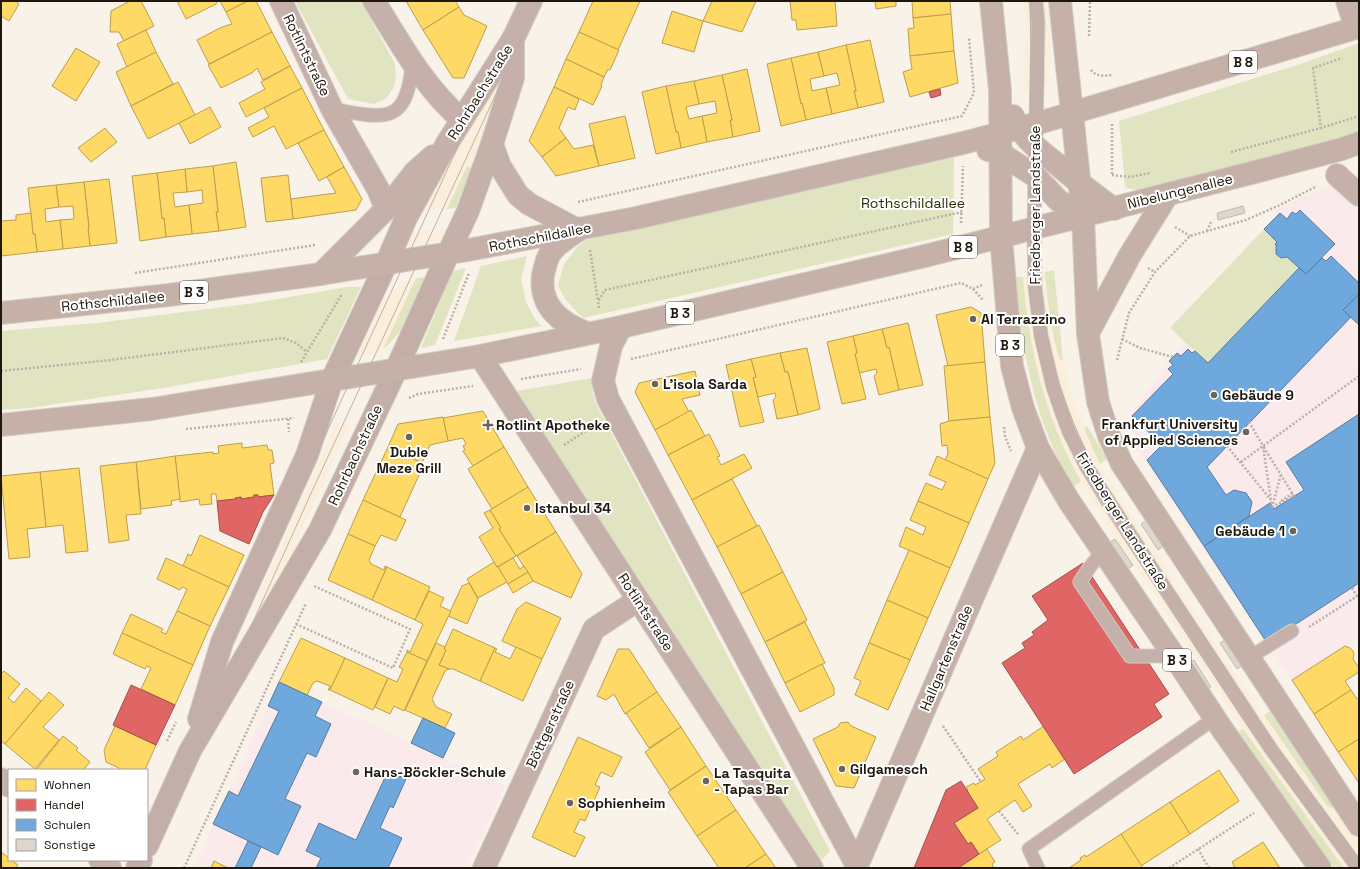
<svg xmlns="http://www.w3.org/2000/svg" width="1360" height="869" viewBox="0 0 1360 869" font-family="'Space Grotesk',sans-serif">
  <rect width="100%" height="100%" fill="#f8f2e9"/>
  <g fill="#fbeedb">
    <polygon points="1024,1 1050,1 1052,14 1049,84 1024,93 1026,23"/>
    <polygon points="500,69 488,122 473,168 466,166 447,209 423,210 462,133"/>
    <polygon points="447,228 442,240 407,245 413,232"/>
    <polygon points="1045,272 1048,308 1052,334 1060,359 1063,359 1075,407 1087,426 1084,428 1100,464 1113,487 1252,699 1327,806 1335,804 1359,842 1359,868 1344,868 1261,756 1093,502 1073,468 1058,436 1043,392 1035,362 1026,314 1023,277"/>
    <polygon points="416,278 383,349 369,355 356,357 373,317 382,303 395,289 405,282"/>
    <polygon points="337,423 350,424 294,545 301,548 262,610 254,607"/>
  </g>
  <g fill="#faeaeb">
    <polygon points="1359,174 1359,636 1292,680 1137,450 1130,415 1279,208 1342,180"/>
    <polygon points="279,682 505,786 467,868 194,868"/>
  </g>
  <g fill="#e1e4c0">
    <polygon points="295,1 361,1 395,64 396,77 394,87 386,99 374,104 348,99"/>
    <polygon points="1359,43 1359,134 1143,191 1127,188 1125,186 1119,121 1300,64"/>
    <polygon points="954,153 953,234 583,318 565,299 558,285 564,264 577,247 586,240"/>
    <polygon points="467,166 473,168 456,208 447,209"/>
    <polygon points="1264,229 1277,242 1275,247 1276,254 1281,258 1287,257 1299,268 1208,363 1170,328"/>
    <polygon points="527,256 521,279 526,302 535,319 542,326 454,341 481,266"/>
    <polygon points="466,268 435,345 421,348 453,271"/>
    <path d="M 1054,270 L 1063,359 L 1060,360 C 1050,328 1048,304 1045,272 Z"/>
    <path d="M 426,277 C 415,300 405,334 383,349 L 416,278 Z"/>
    <path d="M 1016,277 L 1023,277 C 1029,350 1045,418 1081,481 L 1073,487 C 1034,420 1022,353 1016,277 Z"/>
    <polygon points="347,287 361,287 327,359 163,388 30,408 1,410 1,331 97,323 255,303"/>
    <polygon points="592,378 593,393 596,404 830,851 823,859 813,859 511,392"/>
    <polygon points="1087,426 1107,459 1100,464 1084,429"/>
    <polygon points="1270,711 1335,804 1332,808 1327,806 1264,715"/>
    <polygon points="1243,729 1344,868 1334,868 1234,734"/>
  </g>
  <g fill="#ffd966" stroke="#bb9f4b">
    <polygon points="1,1 15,1 19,4 9,21 1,16"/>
    <polygon points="130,1 141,1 154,26 124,41 119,32 110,32 111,11"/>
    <polygon points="177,1 218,1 216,4 186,19"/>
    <polygon points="220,1 248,1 226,12"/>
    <polygon points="248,1 256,1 272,32 209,64 197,40 222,27 232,24 226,12"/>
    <polygon points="406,1 455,1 459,7 423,30"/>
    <polygon points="593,1 640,1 618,50 579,32"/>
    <polygon points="712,1 756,1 742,32 703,21"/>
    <polygon points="790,1 835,1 837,26 797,30 796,20 792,20"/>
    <polygon points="875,1 896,1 896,6 876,9"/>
    <polygon points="912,1 950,1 951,14 913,18"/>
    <polygon points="459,7 464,15 487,26 464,78 453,78 423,30"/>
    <polygon points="672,11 703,21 694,52 662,43"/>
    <polygon points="951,14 954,51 910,56 908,29 914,28 913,18"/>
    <polygon points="146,30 156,52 127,67 117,44"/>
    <polygon points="272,32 290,66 263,80 257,68 252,73 221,88 208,65"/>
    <polygon points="579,32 619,50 610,70 608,69 604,77 566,59"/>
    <polygon points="870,40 884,102 858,108 854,91 856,91 846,45"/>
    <polygon points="846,45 856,91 854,91 858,108 832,114 826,88 840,85 837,73 824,76 818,52"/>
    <polygon points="76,48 100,62 76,101 52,86"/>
    <polygon points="954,51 958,83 910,97 903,72 912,69 910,56"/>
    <polygon points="156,52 173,84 131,106 116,72"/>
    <polygon points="818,52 824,76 810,79 812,91 826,88 832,114 806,120 802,103 801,104 791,58"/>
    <polygon points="791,58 801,104 802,103 806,120 781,126 767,64"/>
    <polygon points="566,59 604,77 601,85 602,86 593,105 554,87"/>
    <polygon points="290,66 302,88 246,117 239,103 265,89 261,82"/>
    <polygon points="747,69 760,131 733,137 730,120 732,120 722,75"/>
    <polygon points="722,75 732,120 730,120 733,137 707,142 702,116 717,113 715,101 699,104 694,81"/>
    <polygon points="694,81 699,104 686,107 689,119 702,116 707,142 681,148 678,132 676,132 666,86"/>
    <polygon points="178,82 195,115 148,139 131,106"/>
    <polygon points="666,86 676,132 678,132 681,148 656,154 642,92"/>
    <polygon points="554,87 579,99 575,110 568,107 559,128 566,138 542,157 529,141"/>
    <polygon points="302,88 324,130 286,149 274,126 253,137 248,128 269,117 264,108"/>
    <polygon points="210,107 221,127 190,144 179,123"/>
    <polygon points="625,116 635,158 599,166 589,124"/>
    <polygon points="105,128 117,142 91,162 78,148"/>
    <polygon points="324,130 344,167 319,181 298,143"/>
    <polygon points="566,138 574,149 593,145 599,166 556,176 542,157"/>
    <polygon points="236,162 246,227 219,231 216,212 218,212 213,166"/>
    <polygon points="213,166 218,212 216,212 219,231 192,234 189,205 203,203 202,190 187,192 185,169"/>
    <polygon points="344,167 362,199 356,210 293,219 291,199 336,193 327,177"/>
    <polygon points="185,169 187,192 173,193 175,207 189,205 192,234 166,237 164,218 162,219 157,173"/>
    <polygon points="157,173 162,219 164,218 166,237 140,241 132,176"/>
    <polygon points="288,175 293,219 266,222 261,178"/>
    <polygon points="109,179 117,243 90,246 88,228 89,228 84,182"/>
    <polygon points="84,182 89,228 88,228 90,246 63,249 60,220 74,219 73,206 59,207 56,185"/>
    <polygon points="56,185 59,207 45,209 46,222 60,220 63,249 37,252 35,234 33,234 28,188"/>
    <polygon points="31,213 33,234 35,234 37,252 1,256 1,221 16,220 16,215"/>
    <polygon points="971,307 981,313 985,362 948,366 936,315"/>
    <polygon points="908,323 923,385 899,390 889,347 887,348 882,329"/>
    <polygon points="882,329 887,348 889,347 899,390 879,395 874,376 877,373 876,369 859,373 855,354 857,353 853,336"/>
    <polygon points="853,336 857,353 855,354 866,399 842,404 827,342"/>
    <polygon points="807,348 820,409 798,415 788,372 785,372 780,353"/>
    <polygon points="780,353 785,372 788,372 798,415 777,419 773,400 776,397 775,393 758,397 753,378 756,377 751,359"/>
    <polygon points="751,359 756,377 753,378 764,422 740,427 726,365"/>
    <polygon points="985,362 990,417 949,421 944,366"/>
    <polygon points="695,371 700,395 682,399 689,412 655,430 635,392 639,383"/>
    <polygon points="691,410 705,436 668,455 655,430"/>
    <polygon points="483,411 504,447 473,466 463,451 465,450 463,446 466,444 463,438 448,441 443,418"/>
    <polygon points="443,417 448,441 430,445 422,463 388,447 398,424"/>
    <polygon points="990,417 995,463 988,479 945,460 948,454 947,445 942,446 940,424 949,421"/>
    <polygon points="709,434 720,456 717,457 721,465 744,454 752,468 692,500 668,455"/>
    <polygon points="242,443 242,448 267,445 268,450 272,450 274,463 270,464 274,495 258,497 258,495 254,495 254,497 241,499 241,497 235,498 236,499 217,501 216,494 211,494 212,504 200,505 199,499 180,502 175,456 213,452 213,454 219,453 218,446"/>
    <polygon points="388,447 424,464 400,517 363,500"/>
    <polygon points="504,447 528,487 492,509 468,469"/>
    <polygon points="175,456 180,499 171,501 172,505 141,509 136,462"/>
    <polygon points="937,456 988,479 969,523 918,501 926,483 942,490 946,482 929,475"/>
    <polygon points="136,462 141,514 126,515 129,540 109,543 100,466"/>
    <polygon points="79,468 88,551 66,553 63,525 46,527 40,472"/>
    <polygon points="40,472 46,527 27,529 30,557 9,559 1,476"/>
    <polygon points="732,479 757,526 717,547 692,500"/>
    <polygon points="528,487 556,532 516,556 499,529 501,528 490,510"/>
    <polygon points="363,500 406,520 396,541 381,535 375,546 348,534"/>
    <polygon points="918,501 969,523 950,568 899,546 906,527 923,535 926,527 910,520"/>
    <polygon points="490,510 501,528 499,529 516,556 497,567 479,537 493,528 484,513"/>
    <polygon points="759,525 783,572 741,594 717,547"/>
    <polygon points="556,532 582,574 571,598 533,581 517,556"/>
    <polygon points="348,534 375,546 369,560 371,564 384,570 385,566 387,567 372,600 328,580"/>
    <polygon points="200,535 244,555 229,587 183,566 188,554 191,556"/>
    <polygon points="909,550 950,568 928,618 887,600"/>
    <polygon points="166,558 229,587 210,626 177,611 187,589 182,587 180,590 157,579"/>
    <polygon points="513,558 520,569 524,566 528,572 508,584 498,567"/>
    <polygon points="494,562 497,567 498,567 507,582 478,598 467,579"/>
    <polygon points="387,567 430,587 415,620 372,600"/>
    <polygon points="528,572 533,581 513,593 508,584"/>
    <polygon points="783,572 807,620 765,642 741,594"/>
    <polygon points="469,583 478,599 467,624 448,616 462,586"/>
    <polygon points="429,591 444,598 440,606 451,611 427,661 407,652 407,650 410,652 423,624 415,620"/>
    <polygon points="887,600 928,618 910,660 869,643"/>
    <polygon points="526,602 561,618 542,659 502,641 517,609"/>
    <polygon points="177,611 210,626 193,665 122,633 131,614 163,629 161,632 166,634"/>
    <polygon points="805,622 825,663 785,683 765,642"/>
    <polygon points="453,629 495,648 480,681 453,669 449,669 439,665 446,650 444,649"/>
    <polygon points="122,633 193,665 175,705 141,689 151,668 147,666 145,669 113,654"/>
    <polygon points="301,638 345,658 330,690 328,690 330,686 317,681 313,683 307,695 279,682"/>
    <polygon points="436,643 445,647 444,649 446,650 439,665 449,669 445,671 432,699 436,707 452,714 445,728 405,710"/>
    <polygon points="869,643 910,660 888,710 855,695 861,681 854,678"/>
    <polygon points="1345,646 1350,648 1353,651 1354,655 1353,659 1359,668 1359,672 1345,681 1351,690 1314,714 1292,680"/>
    <polygon points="516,647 542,659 523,701 480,681 495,648 497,649 495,652 510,659"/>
    <polygon points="618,649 629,649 657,692 625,714 614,694 606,700 597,696"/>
    <polygon points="407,652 427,661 404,711 394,706 390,714 375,707 388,678 397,682 403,669 399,667"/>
    <polygon points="345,658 388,678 373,710 330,690"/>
    <polygon points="822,664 834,688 834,695 800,712 785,683"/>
    <polygon points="4,671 20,684 8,698 14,703 26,688 41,701 5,744 1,741 1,674"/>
    <polygon points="1351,690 1357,699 1358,698 1359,700 1359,739 1338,752 1314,714"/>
    <polygon points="49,692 64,705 43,727 59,740 35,769 5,744"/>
    <polygon points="657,692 681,727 649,748 626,713"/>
    <polygon points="848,722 851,726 876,737 854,788 836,786 813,739 838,727 840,723"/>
    <polygon points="115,726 156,745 145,770 123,770 106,762 104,750"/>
    <polygon points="1044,726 1065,759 1052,768 1050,764 1018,784 1032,806 1023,812 1015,800 987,819 1001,840 979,854 971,842 968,844 954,823 978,808 967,791 968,790 966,787 974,783 975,785 985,779 978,769 998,756 996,752 1021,736 1023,740"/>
    <polygon points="681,727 706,766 670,790 645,752"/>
    <polygon points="63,736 78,748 76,750 90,762 83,770 36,770"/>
    <polygon points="578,737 622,757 612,777 601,772 595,785 600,787 585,821 580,819 574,832 585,837 575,857 532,837"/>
    <polygon points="1359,739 1359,783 1338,752"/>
    <polygon points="706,766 736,810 697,836 668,792"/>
    <polygon points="1219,770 1239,801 1190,834 1170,802"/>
    <polygon points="1170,802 1190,834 1141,866 1121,834"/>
    <polygon points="736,810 766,854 745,868 719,868 697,836"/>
    <polygon points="1121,834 1143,868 1069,868 1081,860 1080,858 1085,855 1086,857"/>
    <polygon points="1263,842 1280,868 1235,868 1232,862"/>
    <polygon points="987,849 995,862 992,864 994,868 958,868"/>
    <polygon points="1,852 9,858 9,860 11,860 18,865 15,868 1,868"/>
    <polygon points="766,854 776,868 745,868"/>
    <polygon points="214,861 228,868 211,868"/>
  </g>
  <g fill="#e06666" stroke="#a64e4b">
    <polygon points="940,89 941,95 931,98 929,92"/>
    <polygon points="254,495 258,495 258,497 274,495 263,512 249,544 220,531 217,501 236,499 235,498 241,497 241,499 254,497"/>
    <polygon points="1083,563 1169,694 1154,704 1162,717 1074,774 1002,663 1025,648 1022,643 1034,635 1032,632 1048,620 1032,596"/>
    <polygon points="131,685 175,705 156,745 113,725"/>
    <polygon points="961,781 978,808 954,823 968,844 971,842 979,854 958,868 914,868 946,790"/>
  </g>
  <g fill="#6fa8dc" stroke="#567c9e">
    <polygon points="1300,210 1335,244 1306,274 1287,257 1281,258 1276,254 1276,245 1275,244 1277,242 1264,229 1280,213 1287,219 1292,212 1296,214"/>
    <polygon points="1331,256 1359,283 1359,294 1343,310 1351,317 1207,467 1226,495 1234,490 1246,493 1252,502 1249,516 1204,546 1147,460 1162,445 1132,416 1173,374 1168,369 1173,365 1169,361 1177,353 1181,356 1188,349 1192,353 1195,351 1208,363 1299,268 1306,274 1322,258 1326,261"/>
    <polygon points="1359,294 1359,325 1343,310"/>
    <polygon points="1359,414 1359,583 1267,643 1204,546 1270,503 1274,509 1304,490 1286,462"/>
    <polygon points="279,682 322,702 315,716 331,724 316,757 307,753 285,799 301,806 278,855 213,824 229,791 238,796 279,711 268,706"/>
    <polygon points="423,718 455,733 443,758 411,743"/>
    <polygon points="388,771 406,779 393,808 390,806 380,828 402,838 388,868 316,868 321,858 306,851 319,823 356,840"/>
    <polygon points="248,841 261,847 251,868 235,868"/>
  </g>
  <g fill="#ddd7ce" stroke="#bfb9b1">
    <polygon points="1243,206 1245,213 1218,220 1217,213"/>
    <polygon points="1146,520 1163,546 1158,550 1141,524"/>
    <polygon points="1115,539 1133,565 1127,570 1109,543"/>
    <polygon points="1225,640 1242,666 1237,669 1220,643"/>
    <polygon points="1194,660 1211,687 1206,690 1189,663"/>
  </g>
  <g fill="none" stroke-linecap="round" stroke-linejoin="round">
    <g stroke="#d3cec7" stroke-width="15">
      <g id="lane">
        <polyline points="1036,1 1038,22 1034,229 1035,287 1041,335 1053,387 1062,413 1069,432 1086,466 1161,582 1271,749 1358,868"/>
        <path d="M 332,109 C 383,118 407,127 412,64"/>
        <polyline points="1102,552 1089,568 1080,582 1130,656 1174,656"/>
        <polyline points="1250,657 1292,631"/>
        <polyline points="1038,868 1029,849 1215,718"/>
      </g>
    </g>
    <g stroke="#d3cec7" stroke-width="24">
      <g id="street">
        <polyline points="281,1 332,109 378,189 386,209"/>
        <path d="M 374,1 C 400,43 424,87 462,120"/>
        <polyline points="1347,1 1356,28"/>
        <polyline points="492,144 500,166 518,195 529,204 578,230"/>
        <polyline points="1337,175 1359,195"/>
        <polyline points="448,254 468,211 492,144 513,78 513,39"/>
        <polyline points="386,264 406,218 446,145 513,39 531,1"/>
        <polyline points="321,274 386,209 415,172 433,156"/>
        <polyline points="621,327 611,346 603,381 608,399 857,866"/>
        <polyline points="480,356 812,868"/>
        <polyline points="1,779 9,786"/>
        <polyline points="100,860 110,868"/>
        <polyline points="484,868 594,629 638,600"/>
        <polyline points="856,868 966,613 1038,448"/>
      </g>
    </g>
    <g stroke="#d3cec7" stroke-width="24">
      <g id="secondary">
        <polyline points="199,719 222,642 307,455 332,380 386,264"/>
        <polyline points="147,846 190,751 320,530 396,370 448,254"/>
        <polyline points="137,868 141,860"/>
      </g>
    </g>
    <g stroke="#d3cec7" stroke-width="24">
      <g id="primary">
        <polyline points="991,1 1000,90 1001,237 1012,366 1023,408 1038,448 1069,501 1174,656 1222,729 1320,868"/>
        <polyline points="1060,1 1083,216 1088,334 1098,402 1109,436 1122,464 1359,825"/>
        <path d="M 1013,116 C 1023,139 1039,150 1058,165 C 1076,181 1095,195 1114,209"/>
        <polyline points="988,150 1000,153 1035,176 1059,201 1083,216"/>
        <path d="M 577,231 C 568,237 558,243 551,252 C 546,259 545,267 543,275 C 539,306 560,323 587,333"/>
        <polyline points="1,313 169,295 321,274 468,250 636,218 963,143 1042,122 1359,27"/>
        <polyline points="1088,333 1130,255 1168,194"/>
        <polyline points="1,425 152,409 480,356 621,327 925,256 1255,172 1342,149 1359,143"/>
      </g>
    </g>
    <g stroke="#bbafa8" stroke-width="2.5" stroke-dasharray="2 2" stroke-linecap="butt">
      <polyline points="1089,36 1090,1"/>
      <path d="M 1091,70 C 1096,77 1105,76 1112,75"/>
      <polyline points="1112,124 1112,175"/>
      <polyline points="1321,129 1313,68 1342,58"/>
      <polyline points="1231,152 1321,128 1359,116"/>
      <polyline points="1112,175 1130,177 1150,173"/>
      <polyline points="578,202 962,116 974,93 969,38"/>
      <polyline points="961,223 963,166"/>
      <polyline points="1175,227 1190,236"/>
      <polyline points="1207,231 1211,222"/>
      <polyline points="590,250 598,301"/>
      <polyline points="1148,268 1155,272"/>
      <polyline points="135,273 315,245"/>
      <polyline points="973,289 983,300"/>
      <polyline points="599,308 598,301 605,290 962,212"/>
      <polyline points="443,339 469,273"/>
      <polyline points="1122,339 1140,348 1173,357"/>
      <polyline points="631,359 961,283 973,289 982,285"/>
      <polyline points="1117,360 1129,313 1155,272 1190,236 1246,220 1280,205 1317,186"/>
      <polyline points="301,362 342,294"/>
      <polyline points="1,371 111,360 283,338 296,343 307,352"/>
      <polyline points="521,379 581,369"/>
      <polyline points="409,398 418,394 473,386"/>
      <polyline points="288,419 289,432"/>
      <polyline points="1249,422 1263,446 1272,507"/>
      <polyline points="1004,427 1005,437 1011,451"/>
      <polyline points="186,429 294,418"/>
      <polyline points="564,445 595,425"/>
      <polyline points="1227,446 1271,500"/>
      <polyline points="1241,462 1263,446"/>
      <polyline points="1281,501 1293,493"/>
      <polyline points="1273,504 1281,474"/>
      <polyline points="1272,507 1294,496 1263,446 1359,376"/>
      <polyline points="1352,588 1357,596"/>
      <polyline points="296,624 393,668 410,629 314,586"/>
      <polyline points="1309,627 1359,595"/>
      <polyline points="943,726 981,782"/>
      <polyline points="167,741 176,722"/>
      <polyline points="999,811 1018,834"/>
      <polyline points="1198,849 1209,868"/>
      <polyline points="184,868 306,603"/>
      <polyline points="1169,868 1254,813"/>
    </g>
    <use href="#lane" stroke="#c5b1aa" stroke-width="13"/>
    <use href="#street" stroke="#c5b1aa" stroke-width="22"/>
    <use href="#secondary" stroke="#c3afa8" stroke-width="22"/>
    <use href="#primary" stroke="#c5b1a8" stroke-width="22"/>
    <g stroke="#bcb1a9" stroke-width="1">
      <polyline points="1030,1 1031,53 1028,231 1029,288 1035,338 1041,363 1056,415 1081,469 1103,507 1241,716 1291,787 1351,868"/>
      <path d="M 1041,1 C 1046,69 1041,137 1040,204 C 1039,231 1038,259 1040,286 C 1047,363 1072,434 1113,499 L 1276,746 L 1359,859"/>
      <polyline points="147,826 352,377 525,1"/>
      <polyline points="147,857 313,489 539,1"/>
      <polyline points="128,868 132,860"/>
      <polyline points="142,868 146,860"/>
    </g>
  </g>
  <g fill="#6a645a" stroke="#fff" stroke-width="1.5">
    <circle cx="973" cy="319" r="4"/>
    <circle cx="655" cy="384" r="4"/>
    <circle cx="1214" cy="395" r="4"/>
    <path d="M486 419h4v4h4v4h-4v4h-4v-4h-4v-4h4z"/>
    <circle cx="1246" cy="432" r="4"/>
    <circle cx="409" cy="437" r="4"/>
    <circle cx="527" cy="508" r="4"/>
    <circle cx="1293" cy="531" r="4"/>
    <circle cx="842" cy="769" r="4"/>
    <circle cx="356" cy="772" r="4"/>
    <circle cx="706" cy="781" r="4"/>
    <circle cx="570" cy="803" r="4"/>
  </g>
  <g text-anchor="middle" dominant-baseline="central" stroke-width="4" stroke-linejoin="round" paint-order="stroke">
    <g fill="#fff" stroke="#615d56" stroke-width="1">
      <rect x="1229" y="51" width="28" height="22" rx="3"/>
      <rect x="949" y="236" width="28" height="22" rx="3"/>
      <rect x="180" y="281" width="28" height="22" rx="3"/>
      <rect x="666" y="302" width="28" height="22" rx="3"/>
      <rect x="996" y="334" width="28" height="22" rx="3"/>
      <rect x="1163" y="649" width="28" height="22" rx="3"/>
    </g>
    <g font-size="13" font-weight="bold" fill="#1d170d">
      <text x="1243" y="62">B 8</text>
      <text x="963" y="247">B 8</text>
      <text x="194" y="292">B 3</text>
      <text x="680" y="313">B 3</text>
      <text x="1010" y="345">B 3</text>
      <text x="1177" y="660">B 3</text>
    </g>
    <g font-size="14" fill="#1d170d" stroke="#fff">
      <text transform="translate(307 55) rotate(64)">Rotlintstraße</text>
      <text transform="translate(480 92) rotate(-58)">Rohrbachstraße</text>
      <text transform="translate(1180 191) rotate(-14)">Nibelungenallee</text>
      <text transform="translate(1035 205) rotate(-90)">Friedberger Landstraße</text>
      <text transform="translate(540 237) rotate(-11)">Rothschildallee</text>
      <text transform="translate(113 301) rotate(-6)">Rothschildallee</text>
      <text transform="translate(355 455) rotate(-65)">Rohrbachstraße</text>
      <text transform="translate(1123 521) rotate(58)">Friedberger Landstraße</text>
      <text transform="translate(646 612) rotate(57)">Rotlintstraße</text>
      <text transform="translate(946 658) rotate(-67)">Hallgartenstraße</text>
      <text transform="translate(550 724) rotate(-65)">Böttgerstraße</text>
    </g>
    <g font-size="14" fill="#282d04" stroke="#fff">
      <text x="913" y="203">Rothschildallee</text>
    </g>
    <g font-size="14" font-weight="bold" fill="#1d170d" stroke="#fff" text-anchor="start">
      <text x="981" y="319">Al Terrazzino</text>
      <text x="663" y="384">L'isola Sarda</text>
      <text x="1222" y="395">Gebäude 9</text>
      <text x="1238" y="424" text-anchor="end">Frankfurt University<tspan x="1238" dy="16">of Applied Sciences</tspan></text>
      <text x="496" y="425">Rotlint Apotheke</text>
      <text x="409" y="452" text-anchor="middle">Duble<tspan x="409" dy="16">Meze Grill</tspan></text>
      <text x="535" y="508">Istanbul 34</text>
      <text x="1285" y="531" text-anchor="end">Gebäude 1</text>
      <text x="850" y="769">Gilgamesch</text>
      <text x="364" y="772">Hans-Böckler-Schule</text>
      <text x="714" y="773">La Tasquita<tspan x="714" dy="16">- Tapas Bar</tspan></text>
      <text x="578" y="803">Sophienheim</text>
    </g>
  </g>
  <rect width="1360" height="869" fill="none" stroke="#1d170d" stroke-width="4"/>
  <rect x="8" y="769" width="140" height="92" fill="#ffffff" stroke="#a5a29e"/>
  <rect x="16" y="779" width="20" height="12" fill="#ffd966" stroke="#a5a29e"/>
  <text x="44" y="789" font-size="12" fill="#1d170d">Wohnen</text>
  <rect x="16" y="799" width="20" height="12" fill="#e06666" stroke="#a5a29e"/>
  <text x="44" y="809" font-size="12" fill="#1d170d">Handel</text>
  <rect x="16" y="819" width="20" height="12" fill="#6fa8dc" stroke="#a5a29e"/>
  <text x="44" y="829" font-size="12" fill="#1d170d">Schulen</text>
  <rect x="16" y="839" width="20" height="12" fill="#ddd7ce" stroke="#a5a29e"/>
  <text x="44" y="849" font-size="12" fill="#1d170d">Sonstige</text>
</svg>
